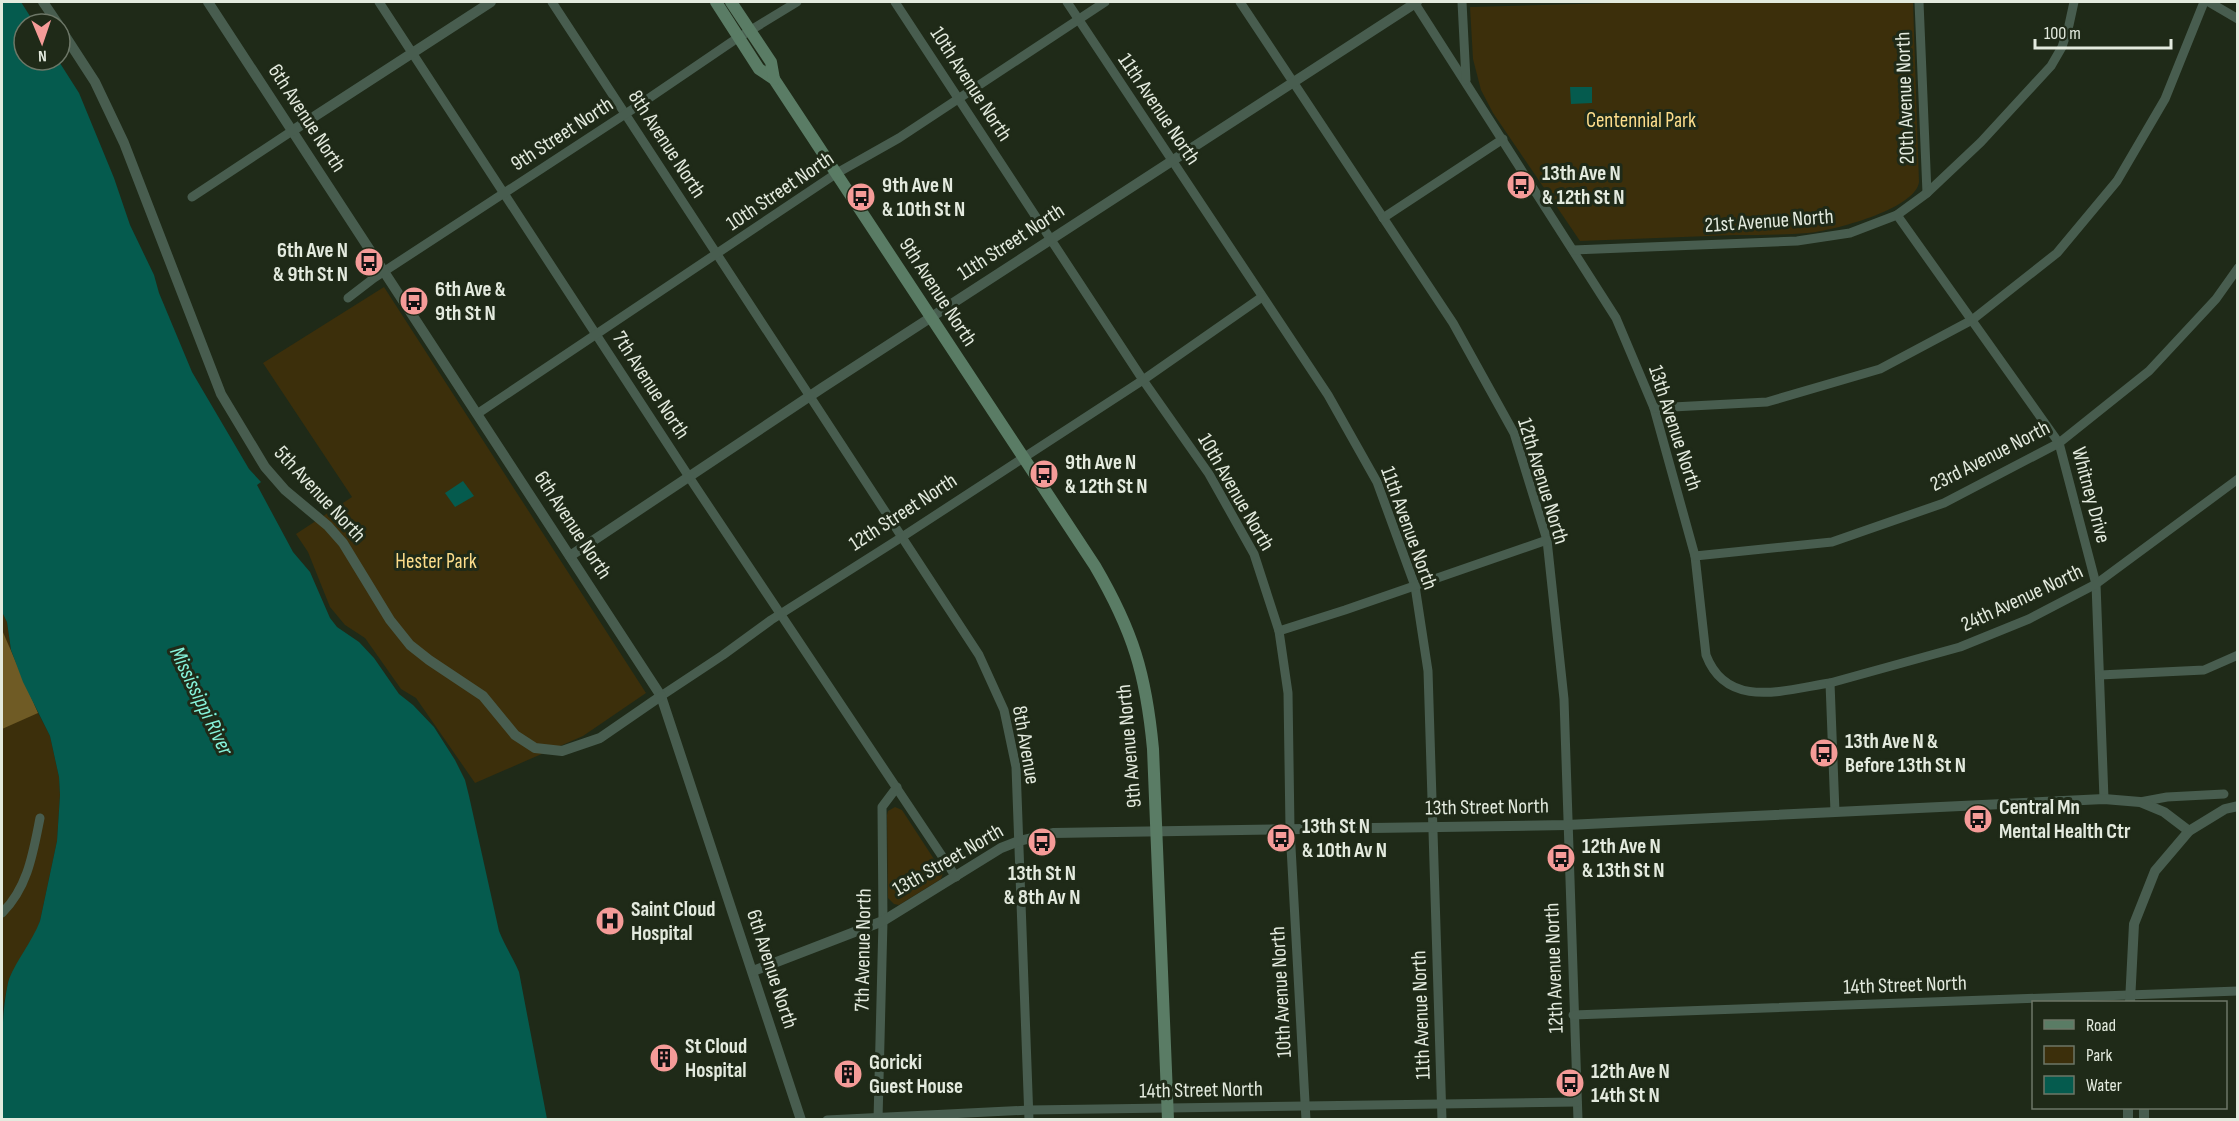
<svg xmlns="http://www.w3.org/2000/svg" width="2239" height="1121" viewBox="0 0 2239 1121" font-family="'Sofia Sans Condensed',sans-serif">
  <rect width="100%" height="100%" fill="#1f2a18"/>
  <g fill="#3c2f0b">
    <path d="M 1652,2 L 1913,2 L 1919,182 C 1916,209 1832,231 1808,233 C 1784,235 1759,235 1735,235 C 1683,237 1631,239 1580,241 L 1493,113 L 1481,90 L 1473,59 L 1470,7 Z"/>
    <polygon points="384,287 646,693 583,736 475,783 416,698 401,689 365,638 345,625 330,607 308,552 296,534 352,497 263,363"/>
    <polygon points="2,612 7,622 11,650 38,713 50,736 59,777 60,795 57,841 40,921 36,933 9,979 2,1012"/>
    <polygon points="895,807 902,810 943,873 941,879 899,905 894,904 888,898 887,815 888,811"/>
  </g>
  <polygon fill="#6f5b25" points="2,630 38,713 2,729"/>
  <g fill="#055b4e">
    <path d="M 2,2 L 21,2 L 35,24 L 24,24 L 24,60 L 58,60 L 79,93 L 114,178 L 130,225 L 154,275 L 159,293 L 192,372 L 249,469 L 261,482 L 257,485 L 293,552 L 310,572 L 330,618 L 337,627 L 359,642 L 374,658 L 399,694 L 413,705 L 434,727 L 455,760 L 465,780 L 469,796 L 499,931 C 505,946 513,958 519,972 L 547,1119 L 2,1119 C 1,1081 0,1013 9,979 C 17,959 32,942 40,921 L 57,841 L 60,795 L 59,777 L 50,736 L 23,682 L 11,650 L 7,622 L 2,612 Z"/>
    <polygon points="1570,87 1592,87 1592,103 1571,104"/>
    <polygon points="463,481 474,496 455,507 445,493"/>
  </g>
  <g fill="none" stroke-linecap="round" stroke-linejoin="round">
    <g stroke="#485d4f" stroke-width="9">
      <polyline points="379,2 695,486 956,877"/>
      <polyline points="552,2 979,655 1004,710 1016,767 1029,1120"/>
      <polyline points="895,2 1143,380 1209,474 1254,554 1279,631 1288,693 1290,829 1306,1120"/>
      <polyline points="1067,2 1328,395 1377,482 1415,586 1428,671 1442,1120"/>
      <polyline points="1240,2 1453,323 1514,433 1547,540 1564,699 1578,1120"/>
      <path d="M 1414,2 L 1616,318 L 1654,408 L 1695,556 L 1706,655 C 1727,710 1784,690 1830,683 L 1835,812"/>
      <polyline points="1462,2 1466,80"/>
      <polyline points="1919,2 1927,193"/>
      <polyline points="2209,2 2238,19"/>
      <polyline points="192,197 292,131"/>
      <polyline points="1897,215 2059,443 2096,584 2104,799"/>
      <polyline points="1383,218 1503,139"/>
      <polyline points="1573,250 1797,241 1850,233 1897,215 1927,193 1981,142 2051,66 2062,47 2069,25 2074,2"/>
      <polyline points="348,298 374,278 636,107 733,41 797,2"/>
      <polyline points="1654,408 1767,402 1880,369 1972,320 2057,253 2117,181 2165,99 2204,2"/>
      <polyline points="477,414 837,173 899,138 1105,2"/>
      <polyline points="1695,556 1832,542 1944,503 2059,443 2149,371 2216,299 2238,268"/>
      <polyline points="1279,631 1345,610 1547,540"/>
      <polyline points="2100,675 2204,670 2238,655"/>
      <polyline points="1830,683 1960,647 2029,619 2096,584 2238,479"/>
      <polyline points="661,696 723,655 771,620 902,537 1143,380 1262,297"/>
      <polyline points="2140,802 2167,797 2224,794"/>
      <path d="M 2,913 C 28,887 33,853 40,818"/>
      <polyline points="1573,1015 2238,991"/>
      <polyline points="827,1120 1029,1110 1577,1102"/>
      <polyline points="878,1120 883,921 882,807 897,787"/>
    </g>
    <g stroke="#485d4f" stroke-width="10">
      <polyline points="43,2 58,24"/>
      <polyline points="208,2 661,696 801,1120"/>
      <polyline points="60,28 95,82 124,143 221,394 265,467 285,490 328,526 343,543 390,620 410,645 429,660 483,696 515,735 535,748 562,751 600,738 661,696"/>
      <polyline points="292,131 491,2"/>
      <polyline points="570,556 822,388 1417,2"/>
      <polyline points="753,971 883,921 1001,848 1019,841 1053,833 1567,825 2104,799 2140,802 2164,812 2189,831"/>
      <polyline points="2130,1002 2134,924 2155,871 2189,831 2225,809 2238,806"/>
      <polyline points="2128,1108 2128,1120"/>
      <polyline points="2144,1108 2144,1120"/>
    </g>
    <g stroke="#5a7c65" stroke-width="12">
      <path d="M 716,2 L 759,69 L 774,79 L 1095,566 C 1133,631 1146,674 1153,749 L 1168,1120"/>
      <polyline points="731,2 771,62 774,79"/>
    </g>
  </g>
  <defs>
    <g id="bus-disc" transform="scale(1.5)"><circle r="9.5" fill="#f59b98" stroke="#1f2a18"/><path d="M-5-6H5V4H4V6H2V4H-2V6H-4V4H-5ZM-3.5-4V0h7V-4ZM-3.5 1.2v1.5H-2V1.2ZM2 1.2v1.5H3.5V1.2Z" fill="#111"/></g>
    <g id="hospital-disc" transform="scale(1.5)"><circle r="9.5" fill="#f59b98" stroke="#1f2a18"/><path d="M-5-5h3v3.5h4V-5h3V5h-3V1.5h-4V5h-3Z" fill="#111"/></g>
    <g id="building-disc" transform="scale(1.5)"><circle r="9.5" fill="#f59b98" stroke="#1f2a18"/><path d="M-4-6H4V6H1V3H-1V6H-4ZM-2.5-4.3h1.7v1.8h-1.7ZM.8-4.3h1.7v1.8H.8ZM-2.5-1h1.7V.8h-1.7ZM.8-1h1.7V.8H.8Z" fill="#111"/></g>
  </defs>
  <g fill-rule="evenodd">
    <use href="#bus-disc" x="1521" y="185"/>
    <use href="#bus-disc" x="861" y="197"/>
    <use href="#bus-disc" x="369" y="262"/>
    <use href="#bus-disc" x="414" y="301"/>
    <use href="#bus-disc" x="1044" y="474"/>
    <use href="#bus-disc" x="1824" y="753"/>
    <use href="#bus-disc" x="1978" y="819"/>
    <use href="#bus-disc" x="1281" y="838"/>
    <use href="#bus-disc" x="1042" y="842"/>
    <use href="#bus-disc" x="1561" y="858"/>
    <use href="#hospital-disc" x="610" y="921"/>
    <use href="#building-disc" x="664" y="1058"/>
    <use href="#building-disc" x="848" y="1074"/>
    <use href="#bus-disc" x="1570" y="1083"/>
  </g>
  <g text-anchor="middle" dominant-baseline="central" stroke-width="6" stroke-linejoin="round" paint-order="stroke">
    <g font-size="21" fill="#e3eade" stroke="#1f2a18">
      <text transform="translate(971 84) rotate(57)">10th Avenue North</text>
      <text transform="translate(1905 98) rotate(-92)">20th Avenue North</text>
      <text transform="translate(1159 109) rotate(56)">11th Avenue North</text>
      <text transform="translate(307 118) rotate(57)">6th Avenue North</text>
      <text transform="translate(562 134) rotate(-33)">9th Street North</text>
      <text transform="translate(667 144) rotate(57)">8th Avenue North</text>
      <text transform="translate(780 191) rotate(-34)">10th Street North</text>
      <text transform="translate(1769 221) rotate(-4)">21st Avenue North</text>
      <text transform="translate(1011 242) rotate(-33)">11th Street North</text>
      <text transform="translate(938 292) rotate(57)">9th Avenue North</text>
      <text transform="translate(651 385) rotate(57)">7th Avenue North</text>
      <text transform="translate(1675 428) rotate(72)">13th Avenue North</text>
      <text transform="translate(1990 456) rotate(-27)">23rd Avenue North</text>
      <text transform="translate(1543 481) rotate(73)">12th Avenue North</text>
      <text transform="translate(1236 492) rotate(60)">10th Avenue North</text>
      <text transform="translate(320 494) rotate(47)">5th Avenue North</text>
      <text transform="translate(2091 495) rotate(75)">Whitney Drive</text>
      <text transform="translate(903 512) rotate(-33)">12th Street North</text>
      <text transform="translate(573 525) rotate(57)">6th Avenue North</text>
      <text transform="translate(1409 528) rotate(70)">11th Avenue North</text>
      <text transform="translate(2022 598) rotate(-25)">24th Avenue North</text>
      <text transform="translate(1026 745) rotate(80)">8th Avenue</text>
      <text transform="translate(1129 746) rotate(-95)">9th Avenue North</text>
      <text transform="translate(1487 807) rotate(-1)">13th Street North</text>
      <text transform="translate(948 860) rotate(-30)">13th Street North</text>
      <text transform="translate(863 950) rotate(-89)">7th Avenue North</text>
      <text transform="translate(1554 968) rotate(-92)">12th Avenue North</text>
      <text transform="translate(772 969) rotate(72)">6th Avenue North</text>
      <text transform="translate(1905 985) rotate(-2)">14th Street North</text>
      <text transform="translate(1281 992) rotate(-93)">10th Avenue North</text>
      <text transform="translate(1421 1015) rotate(-92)">11th Avenue North</text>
      <text transform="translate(1201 1090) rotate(-1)">14th Street North</text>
    </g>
    <g font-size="21" fill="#fddd8b" stroke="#1f2a18">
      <text x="1641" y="120">Centennial Park</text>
      <text x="436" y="561">Hester Park</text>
    </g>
    <g font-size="21" font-weight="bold" fill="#e3eade" stroke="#1f2a18" text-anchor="start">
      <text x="1542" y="173">13th Ave N<tspan x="1542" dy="24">&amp; 12th St N</tspan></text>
      <text x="882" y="185">9th Ave N<tspan x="882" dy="24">&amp; 10th St N</tspan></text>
      <text x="348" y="250" text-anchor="end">6th Ave N<tspan x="348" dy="24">&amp; 9th St N</tspan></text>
      <text x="435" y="289">6th Ave &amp;<tspan x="435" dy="24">9th St N</tspan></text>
      <text x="1065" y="462">9th Ave N<tspan x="1065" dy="24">&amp; 12th St N</tspan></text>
      <text x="1845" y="741">13th Ave N &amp;<tspan x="1845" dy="24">Before 13th St N</tspan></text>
      <text x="1999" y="807">Central Mn<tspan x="1999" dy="24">Mental Health Ctr</tspan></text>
      <text x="1302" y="826">13th St N<tspan x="1302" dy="24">&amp; 10th Av N</tspan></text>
      <text x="1582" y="846">12th Ave N<tspan x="1582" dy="24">&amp; 13th St N</tspan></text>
      <text x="1042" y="873" text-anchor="middle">13th St N<tspan x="1042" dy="24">&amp; 8th Av N</tspan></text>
      <text x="631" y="909">Saint Cloud<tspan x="631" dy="24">Hospital</tspan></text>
      <text x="685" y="1046">St Cloud<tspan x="685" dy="24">Hospital</tspan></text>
      <text x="869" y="1062">Goricki<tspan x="869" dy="24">Guest House</tspan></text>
      <text x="1591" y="1071">12th Ave N<tspan x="1591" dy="24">14th St N</tspan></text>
    </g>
    <g font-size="22" font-style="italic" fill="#87f3db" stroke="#1f2a18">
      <text transform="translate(201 701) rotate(64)">Mississippi River</text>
    </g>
  </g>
  <rect width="2239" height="1121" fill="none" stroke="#e3eade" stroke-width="6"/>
  <rect x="2032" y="1001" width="195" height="108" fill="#1f2a18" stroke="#6d7767" stroke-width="1.5"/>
  <rect x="2044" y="1020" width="30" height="9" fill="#5a7c65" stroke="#6d7767" stroke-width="1.5"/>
  <text x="2086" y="1031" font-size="18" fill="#e3eade">Road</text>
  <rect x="2044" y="1046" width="30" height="18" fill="#3c2f0b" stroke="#6d7767" stroke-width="1.5"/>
  <text x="2086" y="1061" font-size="18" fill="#e3eade">Park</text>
  <rect x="2044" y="1076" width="30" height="18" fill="#055b4e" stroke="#6d7767" stroke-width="1.5"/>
  <text x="2086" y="1091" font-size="18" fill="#e3eade">Water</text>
  <g transform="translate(42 42) rotate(178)"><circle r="28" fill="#1f2a18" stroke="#6d7767" stroke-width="1.5"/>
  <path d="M0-4.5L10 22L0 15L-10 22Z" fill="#f59b98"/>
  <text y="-9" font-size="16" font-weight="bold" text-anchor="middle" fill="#e3eade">N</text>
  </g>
  <path d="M2035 39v9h136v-9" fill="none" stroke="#e3eade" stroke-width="3"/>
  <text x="2044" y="39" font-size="18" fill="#e3eade" stroke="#1f2a18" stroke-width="4.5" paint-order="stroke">100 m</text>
</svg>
